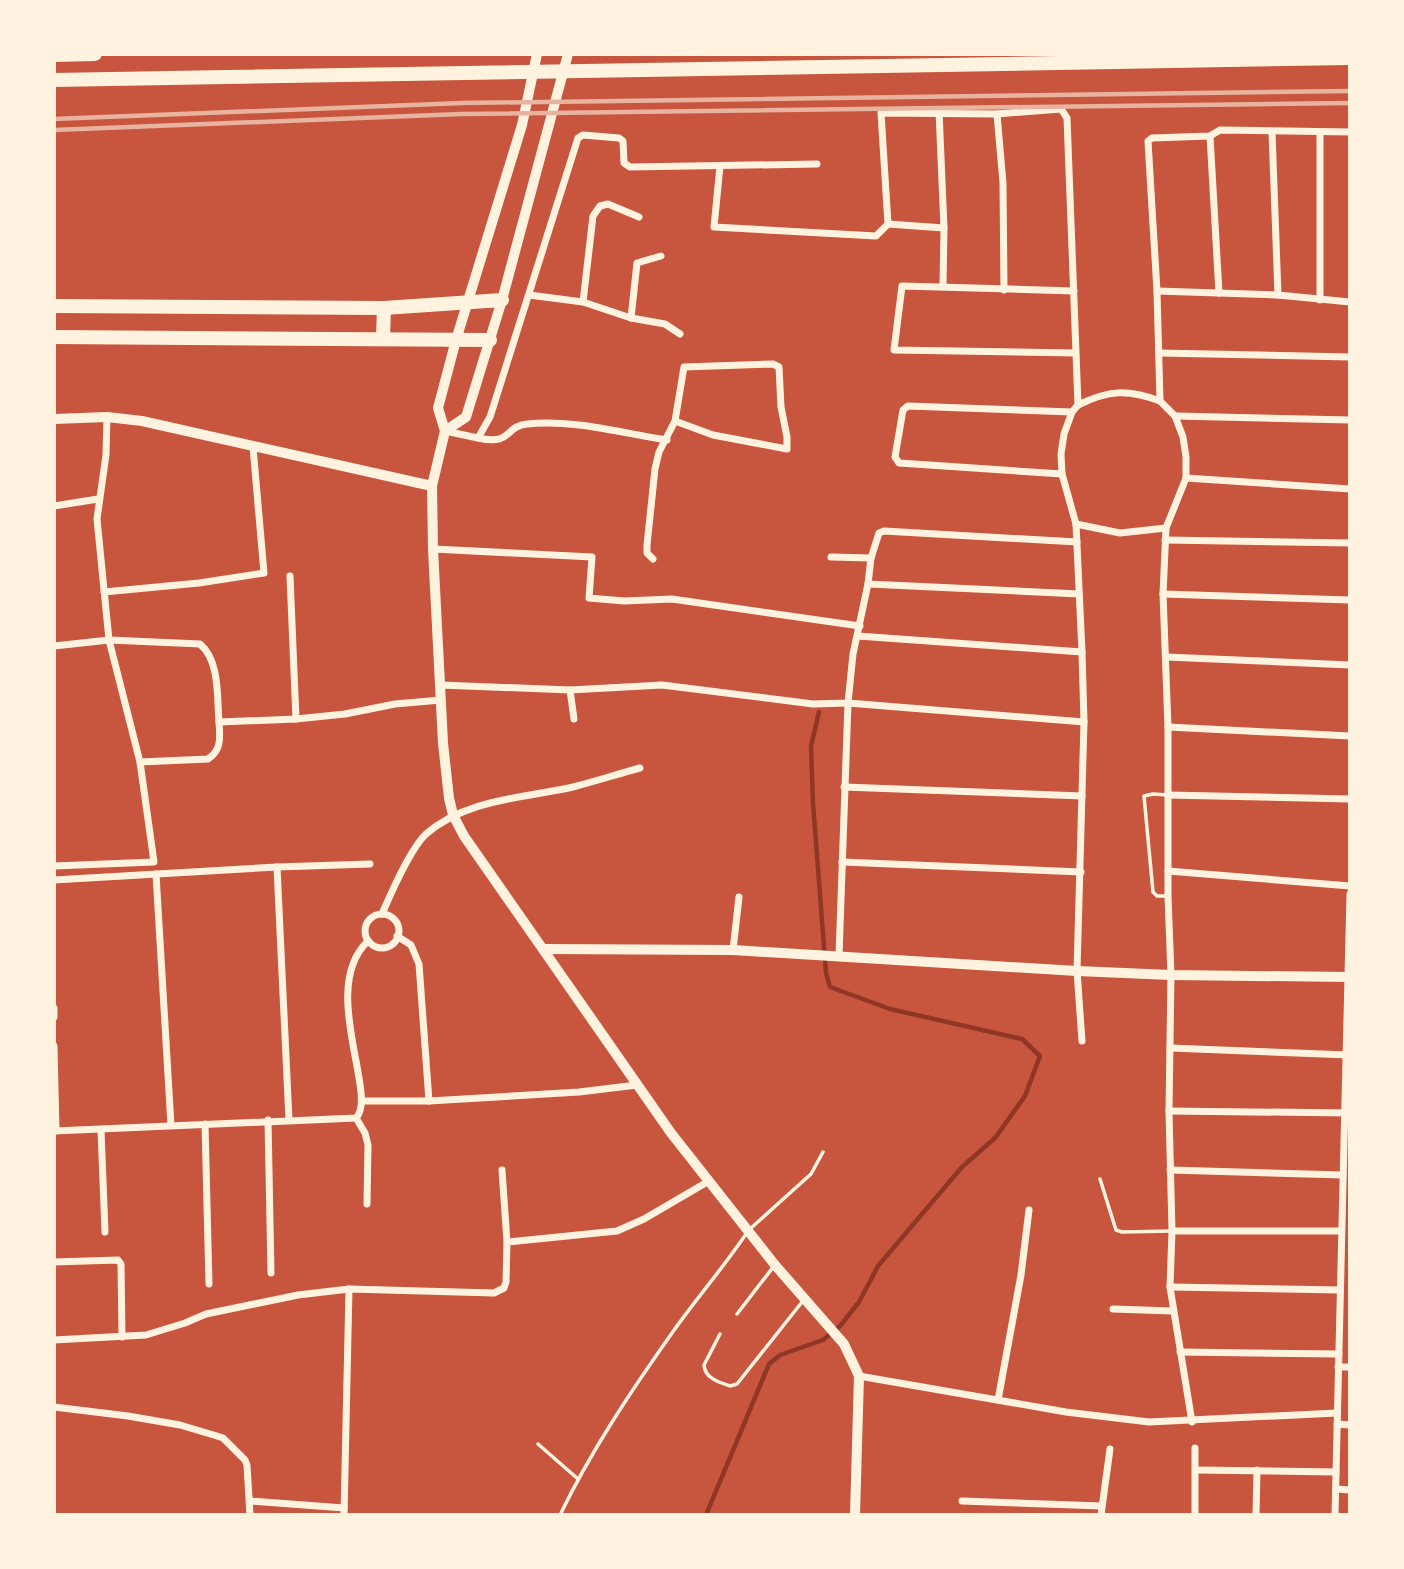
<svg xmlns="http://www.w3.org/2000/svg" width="1404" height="1569" viewBox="0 0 1404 1569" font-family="Rubik,sans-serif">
  <rect width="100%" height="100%" fill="#c8553d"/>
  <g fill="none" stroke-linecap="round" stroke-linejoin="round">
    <polyline stroke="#8f3625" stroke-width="4.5" points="706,1515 769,1364 780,1355 823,1340 840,1326 859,1302 878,1266 962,1167 995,1138 1025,1096 1040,1056 1022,1039 890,1009 830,987 826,973 813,803 811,746 819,712"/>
    <g stroke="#fff3e0" stroke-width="3.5">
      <polyline points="1168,896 1157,896 1153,892 1144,796 1153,794 1168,795"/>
      <polyline points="1100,1179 1116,1230 1122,1232 1172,1231"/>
      <polyline points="751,1228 811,1174 823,1152"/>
      <polyline points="737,1314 774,1266"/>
      <path d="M 720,1334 L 704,1365 C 705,1378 718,1382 730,1386 L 737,1384 L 802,1302"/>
      <polyline points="538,1444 578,1479"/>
      <path d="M 560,1515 C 591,1451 631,1391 672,1333 C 696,1299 723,1268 746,1234"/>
    </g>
    <g stroke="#fff3e0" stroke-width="7">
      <polyline points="939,111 944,228 943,286"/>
      <polyline points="1272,132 1278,295"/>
      <polyline points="1320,133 1320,300"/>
      <polyline points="1210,136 1219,293"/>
      <polyline points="720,166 714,227 876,236 888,224 881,113 997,114"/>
      <polyline points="888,224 944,228"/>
      <polyline points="1004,290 1003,183 997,114 1061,109 1067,118 1078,405 1072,412 1064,434 1061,454 1062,474 1076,524 1082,652 1084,722 1077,971 1082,1041"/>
      <polyline points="1074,291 902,286 894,350 1075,353"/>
      <polyline points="1157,291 1278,295 1350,302"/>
      <polyline points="529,295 583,302 631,318 665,324 680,334"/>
      <polyline points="583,302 593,216 600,206 608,204 639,217"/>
      <polyline points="631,318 637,263 661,256"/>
      <polyline points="1159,353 1350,357"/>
      <path d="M 1078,405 C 1109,390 1127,389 1160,401"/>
      <polyline points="1175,416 1350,420"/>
      <polyline points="445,431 478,438 490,417 578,138 583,135 619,138 623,141 624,163 630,167 817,164"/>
      <path d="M 478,438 C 513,446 504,426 527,424 C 572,419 622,433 667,440"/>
      <polyline points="1062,474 899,463 895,457 903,410 908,406 1072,412"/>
      <polyline points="1186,478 1350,489"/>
      <polyline points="54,506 98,499"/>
      <polyline points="1076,524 1120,533 1166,528"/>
      <polyline points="1165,540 1350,543"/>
      <polyline points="433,549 592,557 589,598 624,601 672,599 860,626"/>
      <polyline points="831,557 871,558"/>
      <polyline points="653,559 647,553 647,545 655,469 659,452 675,421 684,367 773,364 779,367 781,407 787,437 787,449 713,435 675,421"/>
      <polyline points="290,576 296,719"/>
      <polyline points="868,584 1079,594"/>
      <polyline points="104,592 199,583 264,573 253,447"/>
      <polyline points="1163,594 1350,600"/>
      <polyline points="858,636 1082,652"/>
      <polyline points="54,646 109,640 97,519 106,455 107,417"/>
      <polyline points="1166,657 1350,665"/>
      <polyline points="440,685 570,690 662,685 813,704 848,703 853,654 868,584 871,558 879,533 884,531 1077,542"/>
      <polyline points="570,690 574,719"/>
      <polyline points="1168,727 1350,736"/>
      <path d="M 140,762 L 208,759 C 222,750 220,737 219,722 L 296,719 L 345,714 L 395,704 L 441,700"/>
      <polyline points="844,787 1082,796"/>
      <polyline points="1168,795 1350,799"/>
      <polyline points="842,862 1081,872"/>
      <path d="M 54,866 L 154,862 L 140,762 L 109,640 L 200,644 C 220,661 217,697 219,722"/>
      <polyline points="277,867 289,1120"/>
      <polyline points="1168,871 1350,886"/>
      <polyline points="156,874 171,1125"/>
      <polyline points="54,880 277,867 370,864"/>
      <path d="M 382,914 C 391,893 411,848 426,834 C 466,799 524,798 573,787 C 596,781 618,774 640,768"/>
      <circle cx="382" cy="931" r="17"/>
      <polyline points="733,950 739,897"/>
      <polyline points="839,956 848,703 1084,722"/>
      <polyline points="54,1008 54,1017"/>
      <polyline points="54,1046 56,1131"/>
      <polyline points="1170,1048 1349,1055"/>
      <polyline points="363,1101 429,1101 419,964 411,945 397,936"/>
      <polyline points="429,1101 579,1092 637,1085"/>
      <polyline points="1169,1111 1350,1113"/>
      <polyline points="356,1118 365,1133 368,1145 367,1204"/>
      <polyline points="268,1120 271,1273"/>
      <polyline points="205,1124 209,1284"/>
      <polyline points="101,1130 105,1232"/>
      <path d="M 54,1131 L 356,1118 C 379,1096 318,988 368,941"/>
      <polyline points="502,1170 507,1242"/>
      <polyline points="1170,1170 1343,1175"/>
      <polyline points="1172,1231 1341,1231"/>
      <polyline points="54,1262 118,1260 121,1264 122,1337"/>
      <polyline points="1170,1287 1340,1290"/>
      <polyline points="1113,1309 1172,1311"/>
      <polyline points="54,1340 146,1335 185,1323 206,1314 298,1295 349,1289 494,1293 504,1288 506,1282 507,1242 617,1231 644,1219 709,1181"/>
      <polyline points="1180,1352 1339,1354"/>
      <polyline points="1338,1367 1350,1367"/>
      <polyline points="859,1376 1066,1412 1149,1422 1337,1413"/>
      <polyline points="998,1400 1021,1275 1029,1210"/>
      <polyline points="54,1407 128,1416 180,1425 217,1436 223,1438 245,1460 247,1465 250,1515"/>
      <polyline points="1192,1422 1170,1287 1172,1231 1169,1111 1171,975 1168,896 1168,727 1163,594 1166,528 1186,478 1186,457 1183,437 1175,416 1160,401 1157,291 1148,141 1152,138 1210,136 1220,130 1350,132"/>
      <polyline points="1337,1424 1350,1425"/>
      <polyline points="1196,1470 1336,1472"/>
      <polyline points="1336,1489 1350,1490"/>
      <polyline points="250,1501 344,1508"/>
      <polyline points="962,1501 1102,1506"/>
      <polyline points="344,1515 349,1289"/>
      <polyline points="1101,1515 1110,1449"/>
      <polyline points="1195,1515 1195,1448"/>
      <polyline points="1256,1515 1257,1470"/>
      <polyline points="1335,1515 1350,894"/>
    </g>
    <polyline stroke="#fff3e0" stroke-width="10" points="54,419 107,417 142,421 432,486"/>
    <g stroke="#fff3e0" stroke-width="10">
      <polyline points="537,54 522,125 456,340 438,408 445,431 432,486 433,549 443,743 449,798 453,815 464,836 671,1133 775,1265 844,1344 859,1376 855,1515"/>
      <polyline points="445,431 466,417 502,300 568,54"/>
      <polyline points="544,949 733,950 1077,971 1171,975 1350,977"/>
    </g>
    <g stroke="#fff3e0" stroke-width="14">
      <polyline points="54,55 95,54"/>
      <polyline points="54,80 1350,58"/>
      <polyline points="54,306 384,308 502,300"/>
      <polyline points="54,337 490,340"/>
      <polyline points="383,338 384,308"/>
    </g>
    <g stroke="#e9b49f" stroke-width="4.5">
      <polyline points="54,119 462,103 1350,91"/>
      <polyline points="54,130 461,114 1350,103"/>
    </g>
  </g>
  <rect width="1404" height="1569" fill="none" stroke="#fff3e0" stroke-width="112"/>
</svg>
